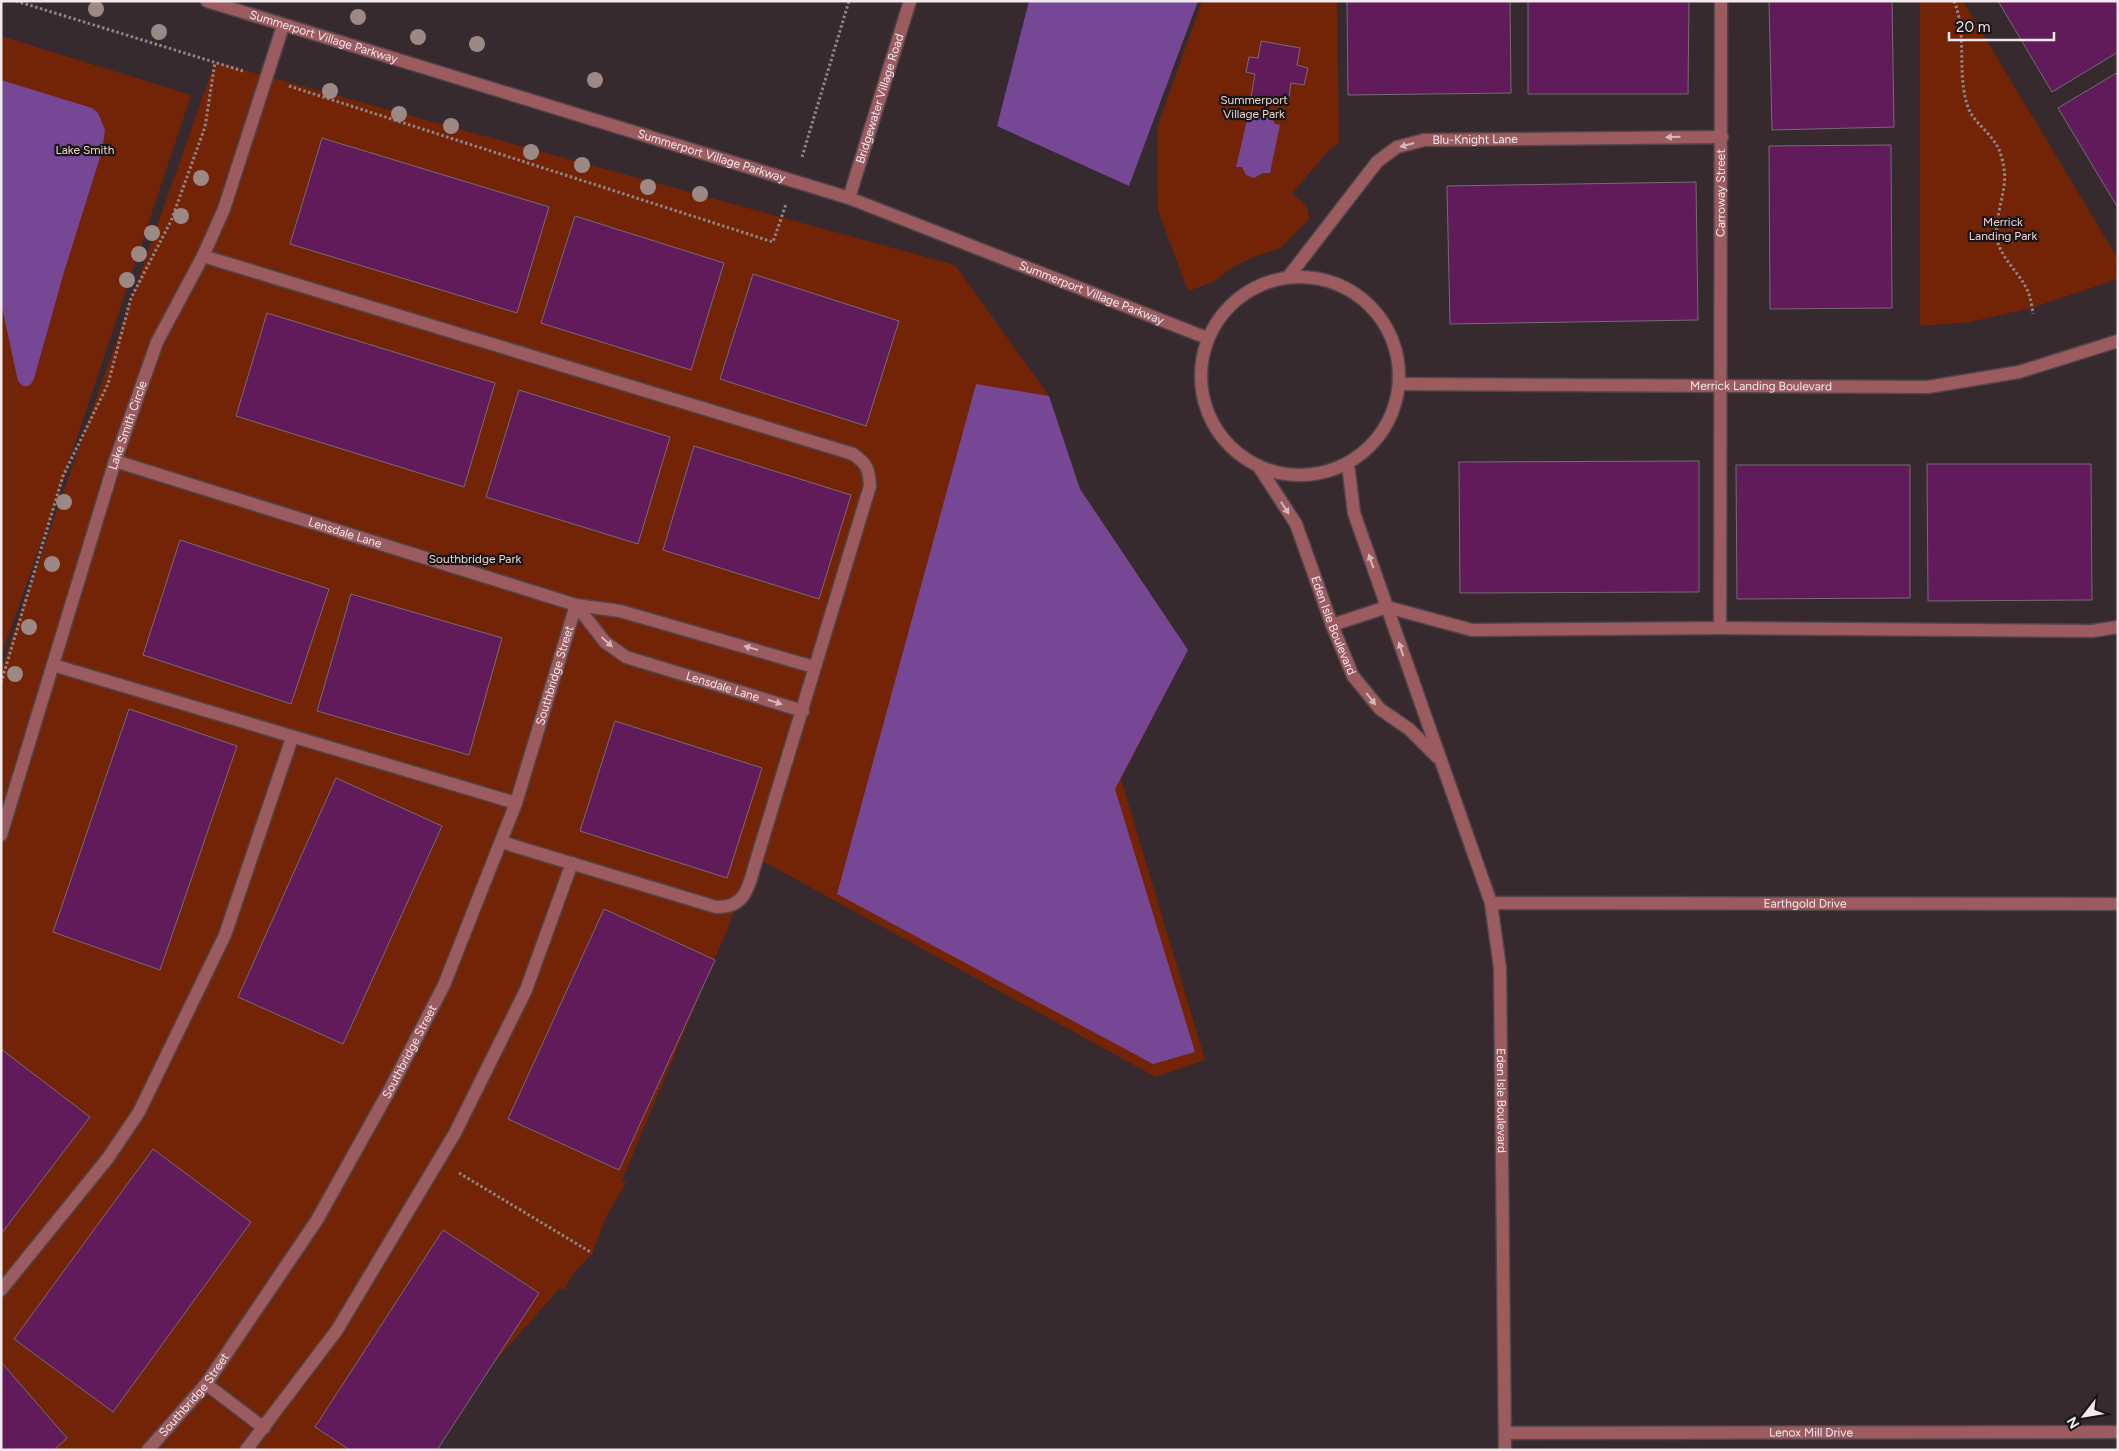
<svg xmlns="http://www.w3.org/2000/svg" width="2119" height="1451" viewBox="0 0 2119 1451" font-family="Figtree,sans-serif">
  <rect width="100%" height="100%" fill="#362a2e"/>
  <g fill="#732406">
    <polygon points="1202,1 1337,1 1339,143 1330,149 1292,193 1308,208 1309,219 1281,248 1253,257 1233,267 1213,282 1188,291 1158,210 1157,128"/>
    <polygon points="1920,1 1963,1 2118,259 2118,279 2031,308 1970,322 1920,326"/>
    <polygon points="1,36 191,95 52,513 1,655"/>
    <polygon points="215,62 955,265 1049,396 1080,489 1188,650 1121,779 1205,1060 1156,1077 757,858 622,1180 626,1183 607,1215 592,1253 574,1273 564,1290 560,1288 416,1450 1,1450 1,669"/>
  </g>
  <g fill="#754795">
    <polygon points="1029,1 1198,1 1129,186 997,126"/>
    <path d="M 1,80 L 92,108 L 98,113 L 105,130 L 102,151 L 64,272 L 35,375 C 33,382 31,387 23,386 L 18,381 L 1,303 Z"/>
    <polygon points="1263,112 1270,114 1275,124 1280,125 1270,173 1263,173 1254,178 1246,175 1242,167 1236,167 1248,116 1253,118"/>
    <polygon points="976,384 1049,396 1080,489 1188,650 1115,789 1195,1052 1153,1064 837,894"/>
  </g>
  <g fill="#611b5b" stroke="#766b74">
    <polygon points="1347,1 1510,1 1511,93 1348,95"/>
    <polygon points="1528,1 1689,1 1688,94 1528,94"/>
    <polygon points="1769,1 1892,1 1894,127 1772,130"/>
    <polygon points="1998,1 2118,1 2118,52 2052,92"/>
    <polygon points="1261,41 1300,48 1297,65 1308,68 1304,85 1291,83 1288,104 1251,97 1255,74 1246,72 1249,57 1258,58"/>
    <polygon points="2118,72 2118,208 2058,108"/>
    <polygon points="322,138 549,207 517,313 290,244"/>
    <polygon points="1891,145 1892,308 1770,309 1769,146"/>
    <polygon points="1696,182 1698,320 1450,324 1447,186"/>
    <polygon points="575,216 724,263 691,370 541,323"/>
    <polygon points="753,274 899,321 866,426 720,379"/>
    <polygon points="267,313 495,383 464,487 236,416"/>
    <polygon points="519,390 670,437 638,544 486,497"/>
    <polygon points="694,446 851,495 819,599 663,550"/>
    <polygon points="1699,461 1699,592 1460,593 1459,462"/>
    <polygon points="1927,464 2091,464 2092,600 1928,601"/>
    <polygon points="1736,465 1910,465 1910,598 1737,599"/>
    <polygon points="180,540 329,589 291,704 143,655"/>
    <polygon points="351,594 502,638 469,755 317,711"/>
    <polygon points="129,709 237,746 160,970 53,932"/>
    <polygon points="615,721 762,768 727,878 580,831"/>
    <polygon points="336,778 442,826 343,1044 238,997"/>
    <polygon points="604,909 715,960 619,1170 508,1119"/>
    <polygon points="1,1049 90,1117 1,1234"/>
    <polygon points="153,1149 251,1222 113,1412 14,1339"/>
    <polygon points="443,1230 539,1293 437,1450 350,1450 315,1427"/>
    <polygon points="1,1362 67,1438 54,1450 1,1450"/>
  </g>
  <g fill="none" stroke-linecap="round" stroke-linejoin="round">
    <g stroke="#504549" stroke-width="15">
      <g id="service">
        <path d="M 203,256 L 853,454 C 867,464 869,469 870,486 L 757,858 C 749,883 748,908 716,907 L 501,842"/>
        <path id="s1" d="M 1289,276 L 1377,162 L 1397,147 L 1424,140 L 1722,137"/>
        <polyline points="1332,625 1387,607 1472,630 1720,628 2092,631 2118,627"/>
        <path id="s2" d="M 1720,628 L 1721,1"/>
        <polyline points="53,665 516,803"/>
        <polyline points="1,1290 108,1158 139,1112 225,935 292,738"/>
        <polyline points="206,1384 264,1428"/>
        <polyline points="246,1450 337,1330 455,1133 526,990 572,863"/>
      </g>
    </g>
    <g stroke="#504549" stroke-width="15">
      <g id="minor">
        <path id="s3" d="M 207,1 L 849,198 L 1207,338"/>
        <path id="s4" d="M 849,198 L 910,1"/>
        <circle cx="1300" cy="376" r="99"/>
        <path id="s5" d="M 1399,384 L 1928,387 L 2019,372 L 2118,341"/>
        <path id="s6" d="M 115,461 L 576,605 L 620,611 L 814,667"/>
        <path id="s7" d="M 1348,464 L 1354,513 L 1491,903 L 1500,968 L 1505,1450"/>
        <path id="s8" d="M 1259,467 L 1296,524 L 1332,625 L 1353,676 L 1380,709 L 1409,729 L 1437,757"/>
        <path id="s9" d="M 576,605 L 605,642 L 626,657 L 803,711"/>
        <path id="s10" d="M 1,835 L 115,461 L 157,342 L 203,256 L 224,209 L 283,26"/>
        <path id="s11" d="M 1491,903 L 2118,904"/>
        <path id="s12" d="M 1505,1433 L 2118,1432"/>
        <path id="s13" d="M 148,1450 L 206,1384 L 317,1220 L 389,1091 L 444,985 L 516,803 L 576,605"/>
      </g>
    </g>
    <g stroke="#8f8588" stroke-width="3" stroke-dasharray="2.5 2.5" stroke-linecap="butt">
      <polyline points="16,1 243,71"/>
      <path d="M 1954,1 C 1968,34 1956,73 1968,107 C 1972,120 1985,128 1993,140 C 2000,148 2002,158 2004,168 C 2008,193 1992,218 1998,243 C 2004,262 2021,274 2028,292 C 2031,299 2032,307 2033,314"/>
      <polyline points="289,86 773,242 786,204"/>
      <polyline points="802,157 849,1"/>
      <polyline points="1,683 63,476 108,384 131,298 171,221 205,127 215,62"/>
      <polyline points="459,1173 592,1253"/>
    </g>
    <use href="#service" stroke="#9b5b5f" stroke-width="12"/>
    <use href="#minor" stroke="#9b5b5f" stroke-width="12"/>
  </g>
  <g fill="#9c8885">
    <circle cx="96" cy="9" r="8"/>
    <circle cx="358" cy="17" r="8"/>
    <circle cx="159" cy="32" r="8"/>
    <circle cx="418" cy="37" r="8"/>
    <circle cx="477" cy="44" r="8"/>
    <circle cx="595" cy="80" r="8"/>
    <circle cx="330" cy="91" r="8"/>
    <circle cx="399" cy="114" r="8"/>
    <circle cx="451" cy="126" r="8"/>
    <circle cx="531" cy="152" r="8"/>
    <circle cx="582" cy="165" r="8"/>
    <circle cx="201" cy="178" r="8"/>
    <circle cx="648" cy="187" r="8"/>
    <circle cx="700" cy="194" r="8"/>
    <circle cx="181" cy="216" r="8"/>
    <circle cx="152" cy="233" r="8"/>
    <circle cx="139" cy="254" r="8"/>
    <circle cx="127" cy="280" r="8"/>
    <circle cx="64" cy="502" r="8"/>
    <circle cx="52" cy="564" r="8"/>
    <circle cx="29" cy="627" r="8"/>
    <circle cx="15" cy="674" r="8"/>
  </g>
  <defs><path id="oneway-solid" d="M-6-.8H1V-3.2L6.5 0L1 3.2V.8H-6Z" transform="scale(1.25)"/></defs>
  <g fill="#d3b7bb">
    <use href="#oneway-solid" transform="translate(1673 137) rotate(179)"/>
    <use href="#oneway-solid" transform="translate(1407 145) rotate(165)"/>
    <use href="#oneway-solid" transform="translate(1285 508) rotate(57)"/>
    <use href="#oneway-solid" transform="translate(1371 561) rotate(-109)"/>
    <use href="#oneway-solid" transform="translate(607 642) rotate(42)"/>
    <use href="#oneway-solid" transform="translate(751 648) rotate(-164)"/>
    <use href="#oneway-solid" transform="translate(1401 649) rotate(-108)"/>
    <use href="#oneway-solid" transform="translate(1371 699) rotate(52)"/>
    <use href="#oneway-solid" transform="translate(775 702) rotate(17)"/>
  </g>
  <g text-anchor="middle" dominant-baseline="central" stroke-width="4.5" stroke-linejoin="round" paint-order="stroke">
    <g font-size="12" fill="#f1e9ec" stroke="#191416">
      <text stroke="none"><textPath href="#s3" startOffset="122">Summerport Village Parkway</textPath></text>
      <text stroke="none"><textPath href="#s4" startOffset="104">Bridgewater Village Road</textPath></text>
      <text stroke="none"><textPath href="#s1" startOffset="248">Blu-Knight Lane</textPath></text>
      <text stroke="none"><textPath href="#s3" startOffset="528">Summerport Village Parkway</textPath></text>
      <text stroke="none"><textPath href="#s2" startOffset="435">Carroway Street</textPath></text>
      <text stroke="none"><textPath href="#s3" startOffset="932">Summerport Village Parkway</textPath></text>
      <text stroke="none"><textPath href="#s5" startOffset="362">Merrick Landing Boulevard</textPath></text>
      <text stroke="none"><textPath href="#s10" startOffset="429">Lake Smith Circle</textPath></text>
      <text stroke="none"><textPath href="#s6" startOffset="241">Lensdale Lane</textPath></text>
      <text stroke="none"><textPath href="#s8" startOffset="176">Eden Isle Boulevard</textPath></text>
      <text stroke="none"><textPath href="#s13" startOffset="882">Southbridge Street</textPath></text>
      <text stroke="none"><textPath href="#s9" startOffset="174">Lensdale Lane</textPath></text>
      <text stroke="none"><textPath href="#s11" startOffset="314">Earthgold Drive</textPath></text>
      <text stroke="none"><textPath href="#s13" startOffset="478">Southbridge Street</textPath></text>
      <text stroke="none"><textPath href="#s7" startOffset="661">Eden Isle Boulevard</textPath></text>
      <text stroke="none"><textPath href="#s13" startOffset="72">Southbridge Street</textPath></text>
      <text stroke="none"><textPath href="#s12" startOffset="306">Lenox Mill Drive</textPath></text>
    </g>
    <g font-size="12" fill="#efd4cc" stroke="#191416">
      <text x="1254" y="100">Summerport<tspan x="1254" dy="14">Village Park</tspan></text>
      <text x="85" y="150">Lake Smith</text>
      <text x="2003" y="222">Merrick<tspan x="2003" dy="14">Landing Park</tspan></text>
      <text x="475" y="559">Southbridge Park</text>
    </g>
  </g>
  <rect width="2119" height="1451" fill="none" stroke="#f1e9ec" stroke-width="5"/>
  <g transform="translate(2084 1416) rotate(239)" stroke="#191416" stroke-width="4" paint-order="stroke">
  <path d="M0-4L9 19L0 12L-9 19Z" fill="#f1e9ec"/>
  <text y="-8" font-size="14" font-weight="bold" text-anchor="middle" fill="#f1e9ec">N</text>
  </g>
  <path d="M1949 32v8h105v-8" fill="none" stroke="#f1e9ec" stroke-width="2.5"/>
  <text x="1956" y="32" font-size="15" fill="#f1e9ec" stroke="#191416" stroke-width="4" paint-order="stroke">20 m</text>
</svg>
